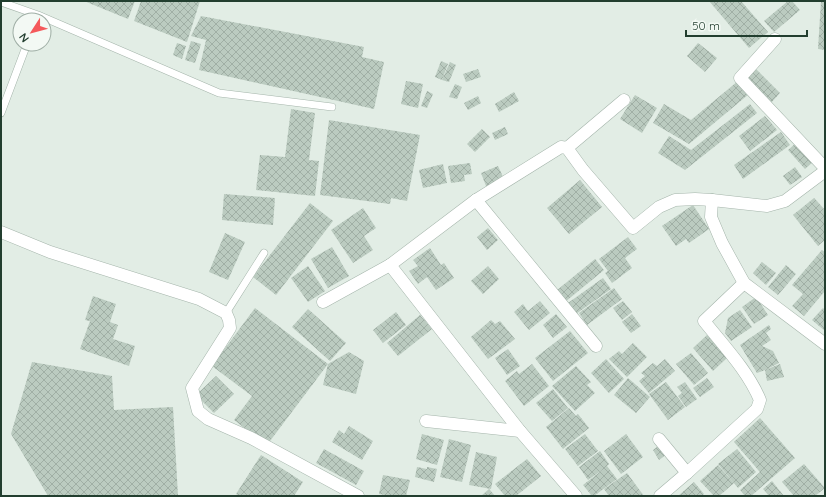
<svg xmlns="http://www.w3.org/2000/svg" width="826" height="497" viewBox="0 0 826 497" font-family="Quicksand,sans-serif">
  <defs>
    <pattern id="building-cross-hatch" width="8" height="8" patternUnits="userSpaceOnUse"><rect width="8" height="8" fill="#bbcbc0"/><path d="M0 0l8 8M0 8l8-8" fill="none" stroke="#a0afa5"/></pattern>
  </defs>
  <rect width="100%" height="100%" fill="#e2ede5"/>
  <g fill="url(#building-cross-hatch)">
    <polygon points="84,1 135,1 128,19"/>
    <polygon points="141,1 200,1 187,42 134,21"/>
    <polygon points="709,1 741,1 768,32 749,48"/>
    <polygon points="788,1 792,1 800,10 774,32 764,21"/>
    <polygon points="821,1 825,1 825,50 818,49"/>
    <polygon points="201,16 364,47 362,57 384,62 374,109 199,70 206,40 191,36"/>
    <polygon points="191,41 201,44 195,63 185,60"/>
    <polygon points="177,43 186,46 182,59 173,55"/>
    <polygon points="698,43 717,58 705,72 687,56"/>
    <polygon points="441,61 448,64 442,80 435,77"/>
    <polygon points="450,62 456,65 449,82 442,80"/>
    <polygon points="755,68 780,93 770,104 745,78"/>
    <polygon points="478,69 481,77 466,82 463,74"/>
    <polygon points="406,81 423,84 418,108 401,104"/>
    <polygon points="738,81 749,94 689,144 653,123 664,104 691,120"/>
    <polygon points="455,84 462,87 457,99 449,97"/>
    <polygon points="427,91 433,94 427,108 421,106"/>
    <polygon points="514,92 519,101 499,112 495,104"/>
    <polygon points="635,95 657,108 642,133 620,119"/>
    <polygon points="478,96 481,103 468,110 464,103"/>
    <polygon points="750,104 757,113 685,170 658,153 669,136 691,150"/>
    <polygon points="291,109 315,113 309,160 319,161 315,196 256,190 260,155 285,157"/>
    <polygon points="765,116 777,130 750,151 739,136"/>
    <polygon points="329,120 420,135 407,201 391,198 390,204 320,195"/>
    <polygon points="505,127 508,134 495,140 492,133"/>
    <polygon points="482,129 490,137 475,152 467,144"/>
    <polygon points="781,132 790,145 743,179 734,165"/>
    <polygon points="796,143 813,162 805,169 788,150"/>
    <polygon points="470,163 472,174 464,175 465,181 451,183 448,166"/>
    <polygon points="443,164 447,183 423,188 419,170"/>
    <polygon points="498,166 504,179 486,186 481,173"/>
    <polygon points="795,167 802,177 790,185 783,176"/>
    <polygon points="580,180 602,207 569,234 547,208"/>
    <polygon points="224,194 275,198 273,225 222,220"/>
    <polygon points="814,198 825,210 825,240 818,246 793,215"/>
    <polygon points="310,203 333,221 276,295 253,277"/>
    <polygon points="693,205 709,229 689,243 686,239 676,246 662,226"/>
    <polygon points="363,208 376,228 364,236 373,250 353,263 331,230"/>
    <polygon points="488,228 498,240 487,250 477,237"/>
    <polygon points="225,233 245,242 228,280 209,272"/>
    <polygon points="628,237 637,249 625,258 632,268 612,283 605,273 608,271 599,259"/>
    <polygon points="332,247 349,276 328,288 311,259"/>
    <polygon points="430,248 441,265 444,263 454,278 436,290 427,277 418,284 409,271 418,266 413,260"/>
    <polygon points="822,250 825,252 825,291 804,316 792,306 803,294 792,285"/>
    <polygon points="595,259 604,270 565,302 556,291"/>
    <polygon points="762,262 776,273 766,285 753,273"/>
    <polygon points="786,265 796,274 778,295 768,287"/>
    <polygon points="308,266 325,291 308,302 291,278"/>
    <polygon points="488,266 499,279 483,294 471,281"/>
    <polygon points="603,278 611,289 576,314 568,303"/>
    <polygon points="614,288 622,299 587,325 579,313"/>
    <polygon points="93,296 116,304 110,322 118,325 113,339 135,346 129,366 80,349 90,321 85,320"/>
    <polygon points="756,297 768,315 754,324 742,307"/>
    <polygon points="540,301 550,313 529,330 514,312 523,304 528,311"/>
    <polygon points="623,301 632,312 622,320 613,308"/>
    <polygon points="255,308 328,364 267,445 234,420 252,396 212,366"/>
    <polygon points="823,308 825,310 825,331 812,320"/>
    <polygon points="308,309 346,343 330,361 292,327"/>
    <polygon points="740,310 752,327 731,341 725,333 728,318"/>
    <polygon points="396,312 406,325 383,343 373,330"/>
    <polygon points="556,314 567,327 553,338 543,325"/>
    <polygon points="632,314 641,326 631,333 622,322"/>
    <polygon points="420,315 432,329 398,356 387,343"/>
    <polygon points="491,320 495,324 500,321 515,339 488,359 471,337"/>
    <polygon points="769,325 771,329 766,333 771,340 762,346 773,351 779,363 765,370 780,364 784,377 767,381 765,370 757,373 740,345"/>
    <polygon points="570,331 588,353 553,381 535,358"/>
    <polygon points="707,335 727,358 713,371 693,348"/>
    <polygon points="633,343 647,357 627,377 609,359 619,351 622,354"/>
    <polygon points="508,349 520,366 507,375 495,358"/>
    <polygon points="349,352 364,361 356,394 323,385 328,364"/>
    <polygon points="691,353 708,373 694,385 676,364"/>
    <polygon points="606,359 624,379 609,393 591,373"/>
    <polygon points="665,359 675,371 649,393 639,381 645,376 641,373 653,363 657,366"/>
    <polygon points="32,362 112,376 114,410 173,407 178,496 48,496 11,434"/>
    <polygon points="532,364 549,386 524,406 505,381 517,371 519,374"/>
    <polygon points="576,366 591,382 587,385 595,393 575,411 552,386"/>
    <polygon points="216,376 234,394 214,413 196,395"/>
    <polygon points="628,378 650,397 636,413 614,395"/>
    <polygon points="707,378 714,387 700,397 693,388"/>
    <polygon points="666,382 685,407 668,420 649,394"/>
    <polygon points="685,382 697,399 686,407 678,396 682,393 677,387"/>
    <polygon points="553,389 568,408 552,421 536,403"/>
    <polygon points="569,408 576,416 578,414 589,428 563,449 546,427"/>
    <polygon points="760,418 795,458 751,496 745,496 740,490 760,472 734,442"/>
    <polygon points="349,426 373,441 362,460 332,442 339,430 344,434"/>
    <polygon points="422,434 444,440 437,465 416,459"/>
    <polygon points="585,434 598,451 578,466 565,449"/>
    <polygon points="626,434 643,457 621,474 604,451"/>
    <polygon points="449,439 471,445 462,482 440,477"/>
    <polygon points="661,444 668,453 659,460 653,450"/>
    <polygon points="324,449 364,471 356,485 316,463"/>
    <polygon points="737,449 756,472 738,488 718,464"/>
    <polygon points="600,451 609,464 607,466 617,479 594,496 592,496 583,485 605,468 588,480 579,467"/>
    <polygon points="476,452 497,457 491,489 469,485"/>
    <polygon points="261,455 303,482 294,496 239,496 236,494"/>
    <polygon points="527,459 541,476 516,496 505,496 495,484"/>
    <polygon points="804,464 825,488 815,496 794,496 782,482"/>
    <polygon points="718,465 734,483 719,496 714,496 700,481"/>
    <polygon points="417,467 427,469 427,467 437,469 434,482 415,477"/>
    <polygon points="627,473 644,496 609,496 604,489"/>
    <polygon points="383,475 410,480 406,496 391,496 379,494"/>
    <polygon points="772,481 784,496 769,496 763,489"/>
    <polygon points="694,482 704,494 703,495 704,496 678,496"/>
    <polygon points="489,489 495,496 481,496"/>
  </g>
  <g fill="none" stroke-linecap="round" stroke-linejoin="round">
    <g stroke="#a5b5ab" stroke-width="8">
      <g id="service">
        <polyline points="1,2 38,15 219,93 332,107"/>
        <polyline points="1,113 27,44"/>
        <polyline points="226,313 264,253"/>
      </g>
    </g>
    <g stroke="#a5b5ab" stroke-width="13">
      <g id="minor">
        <polyline points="775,39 740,78 825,168"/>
        <polyline points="567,148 624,100"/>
        <polyline points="476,200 596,346"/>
        <polyline points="712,200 711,217 722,243 744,283 825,344"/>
        <polyline points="390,265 520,431 576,496"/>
        <polyline points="323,302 390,265 476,200 561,147 567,148 583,170 633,228 659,207 675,200 695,199 712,200 767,206 785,201 825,171"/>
        <polyline points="426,421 520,431"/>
        <polyline points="659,439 687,473"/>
        <path d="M 660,496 L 687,473 L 757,409 L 760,400 C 748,371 724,346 704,321 L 744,283"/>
      </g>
    </g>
    <g stroke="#a5b5ab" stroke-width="13">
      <polyline id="tertiary" points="1,232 50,252 199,299 226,313 229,320 230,328 192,388 198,411 208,419 251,438 358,496"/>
    </g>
    <use href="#service" stroke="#fff" stroke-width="7"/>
    <use href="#minor" stroke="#fff" stroke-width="12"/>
    <use href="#tertiary" stroke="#fff" stroke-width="12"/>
  </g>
  <rect width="826" height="497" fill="none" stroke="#223e2f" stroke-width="4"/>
  <g transform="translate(32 32) rotate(234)"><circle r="19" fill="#f3f9f4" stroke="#9faea5"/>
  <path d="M0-3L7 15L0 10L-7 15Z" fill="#f4595b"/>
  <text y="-6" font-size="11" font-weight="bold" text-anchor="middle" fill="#223e2f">N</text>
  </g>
  <path d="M686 30v6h121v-6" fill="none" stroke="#223e2f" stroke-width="2"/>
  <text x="692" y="30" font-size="12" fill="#223e2f" stroke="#f3f9f4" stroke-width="3" paint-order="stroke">50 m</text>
</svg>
